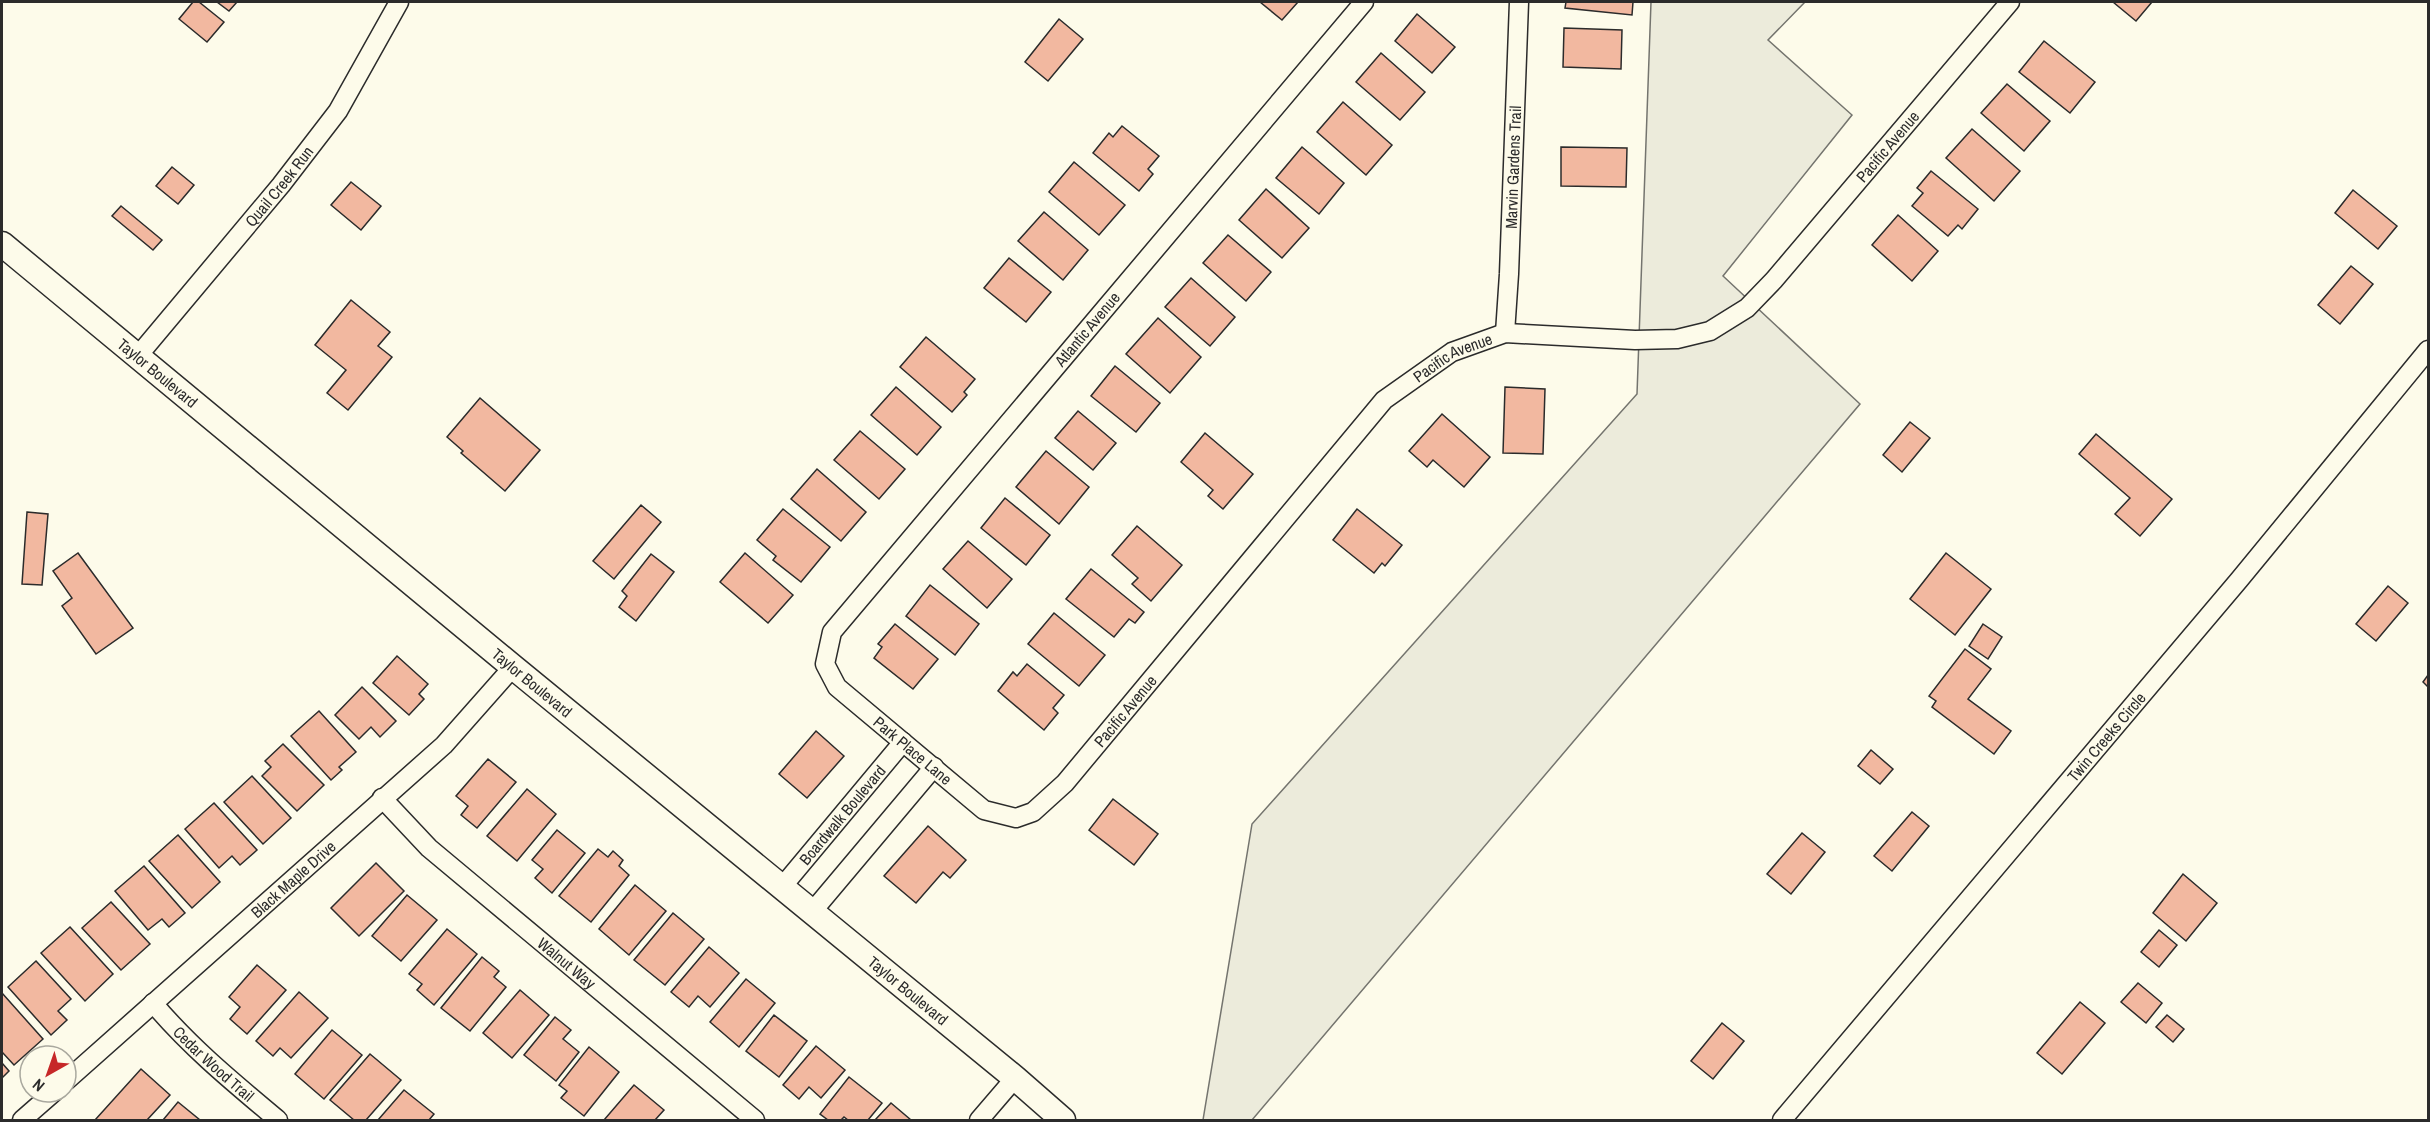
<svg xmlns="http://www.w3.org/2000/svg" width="2430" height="1122" viewBox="0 0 2430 1122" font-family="'Archivo Narrow',sans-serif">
  <rect width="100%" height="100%" fill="#fdfbea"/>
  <polygon fill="#ecebdb" stroke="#74746e" stroke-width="1.5" points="1651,2 1805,2 1768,40 1852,115 1723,276 1860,404 1252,1120 1203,1120 1252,824 1637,394"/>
  <g fill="#f2b8a0" stroke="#2b2b2b" stroke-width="1.5">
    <polygon points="193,2 199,2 224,22 207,42 179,19"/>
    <polygon points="217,2 237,2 229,11"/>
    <polygon points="1260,2 1298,2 1282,20"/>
    <polygon points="1566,2 1633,2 1632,15 1565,8"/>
    <polygon points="2113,2 2152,2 2136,21"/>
    <polygon points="1417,14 1455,47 1432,73 1395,41"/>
    <polygon points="1059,19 1083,39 1048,81 1025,62"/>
    <polygon points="1564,28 1622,30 1621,69 1563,67"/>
    <polygon points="2044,41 2095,82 2070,113 2019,72"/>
    <polygon points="1381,53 1425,92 1400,120 1356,82"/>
    <polygon points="2007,84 2050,121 2024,151 1981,113"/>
    <polygon points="1343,102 1392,145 1366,175 1317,132"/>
    <polygon points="1122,126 1159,156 1148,169 1153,174 1139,191 1093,153 1109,133 1113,137"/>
    <polygon points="1972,129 2020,171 1994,201 1946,158"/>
    <polygon points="1302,147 1344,183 1319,214 1276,178"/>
    <polygon points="1561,147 1627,148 1626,187 1561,186"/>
    <polygon points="1074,162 1125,205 1099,235 1049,192"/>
    <polygon points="172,167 194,185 178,204 156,186"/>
    <polygon points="1931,171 1978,209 1962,229 1958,225 1948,236 1912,206 1923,193 1917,188"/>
    <polygon points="351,182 381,206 361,230 331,205"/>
    <polygon points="1266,189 1309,228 1282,258 1239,220"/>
    <polygon points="2353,190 2397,226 2378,249 2335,213"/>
    <polygon points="121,206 162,240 153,250 112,216"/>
    <polygon points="1044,212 1088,250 1063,280 1018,241"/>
    <polygon points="1898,215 1938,251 1912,281 1872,245"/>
    <polygon points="1228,235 1271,272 1246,301 1203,263"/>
    <polygon points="1009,258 1051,292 1026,322 984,288"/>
    <polygon points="2351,266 2373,284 2340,324 2318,305"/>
    <polygon points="1191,278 1235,317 1210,346 1165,307"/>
    <polygon points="351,300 390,332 378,346 392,357 348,410 327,393 346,370 315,345"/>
    <polygon points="1158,318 1201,357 1170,393 1126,354"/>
    <polygon points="926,337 975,379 964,392 967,395 952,412 900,367"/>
    <polygon points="1115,366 1160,403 1136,432 1091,396"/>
    <polygon points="896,387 941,427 917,455 871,415"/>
    <polygon points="1505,387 1545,389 1543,454 1503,453"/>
    <polygon points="480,398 540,450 505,491 461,453 463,451 447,437"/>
    <polygon points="1078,411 1116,443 1093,470 1055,438"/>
    <polygon points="1442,414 1490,457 1464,487 1433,460 1427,467 1409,451"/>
    <polygon points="1910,422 1930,438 1902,472 1883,455"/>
    <polygon points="860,431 905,469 879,499 834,460"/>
    <polygon points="1205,433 1253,474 1223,509 1208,496 1213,490 1181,462"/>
    <polygon points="2096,434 2172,499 2140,536 2115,514 2130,498 2079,454"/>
    <polygon points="1046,451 1089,487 1059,524 1016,487"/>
    <polygon points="817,469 866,512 841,541 791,499"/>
    <polygon points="1005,498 1050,535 1026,565 981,528"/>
    <polygon points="641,505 661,522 614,579 593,561"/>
    <polygon points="783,509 830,547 801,582 773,560 776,556 757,540"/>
    <polygon points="1357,509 1402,545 1385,566 1382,563 1374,573 1333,540"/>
    <polygon points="27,512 48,514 42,585 22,584"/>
    <polygon points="1137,526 1182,565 1151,601 1132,584 1138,578 1112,555"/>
    <polygon points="968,541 1012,579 987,608 943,569"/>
    <polygon points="78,553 133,628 96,654 62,606 72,598 53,571"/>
    <polygon points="745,553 793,595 768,623 720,582"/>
    <polygon points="1946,553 1991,589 1955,635 1910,599"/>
    <polygon points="651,554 674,572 636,621 619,607 627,596 622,591"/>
    <polygon points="1091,569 1144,612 1135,623 1129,619 1114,637 1066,599"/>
    <polygon points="930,585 979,624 955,655 906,616"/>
    <polygon points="2388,586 2408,603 2376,641 2356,624"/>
    <polygon points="1054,613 1105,655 1079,686 1028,644"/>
    <polygon points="895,624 938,659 913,689 874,658 882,647 878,644"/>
    <polygon points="1983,624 2002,637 1988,659 1969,646"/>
    <polygon points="1965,649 1991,669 1968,699 2011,731 1994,754 1932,707 1936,701 1929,696"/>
    <polygon points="397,656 428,684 419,694 424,699 409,715 373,683"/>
    <polygon points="1027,664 1064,695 1053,708 1058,713 1044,730 998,691 1013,672 1017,676"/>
    <polygon points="2428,675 2428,687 2423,682"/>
    <polygon points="362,687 396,721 380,737 371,727 359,739 335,715"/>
    <polygon points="319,711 356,752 339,767 342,770 331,780 291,736"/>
    <polygon points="816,731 844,756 807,798 779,774"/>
    <polygon points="283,744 324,785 297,811 262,776 271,767 265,761"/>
    <polygon points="1871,750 1893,769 1880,784 1858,766"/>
    <polygon points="488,759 516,782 477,828 461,815 468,806 456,796"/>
    <polygon points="252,776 291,818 263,844 224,802"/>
    <polygon points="527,789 556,814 517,861 487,836"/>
    <polygon points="1113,799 1158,834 1134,865 1089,830"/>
    <polygon points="214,803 257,850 240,865 232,856 219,868 185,829"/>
    <polygon points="1912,812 1929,826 1892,871 1874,856"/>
    <polygon points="928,826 966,860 950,878 943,872 916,903 884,876"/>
    <polygon points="557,830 585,853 552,893 535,878 543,869 532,860"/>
    <polygon points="1802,833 1825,852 1791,894 1767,874"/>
    <polygon points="178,835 220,882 192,908 149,861"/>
    <polygon points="598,849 608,857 613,851 623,860 619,866 629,875 591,922 559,896"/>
    <polygon points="376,863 404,891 359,936 331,908"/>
    <polygon points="144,866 185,913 169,927 162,919 148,930 115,891"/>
    <polygon points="2183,874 2217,903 2186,941 2153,913"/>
    <polygon points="635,885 666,911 629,955 599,929"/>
    <polygon points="407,895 437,920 401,961 372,936"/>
    <polygon points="111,902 150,944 121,970 82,928"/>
    <polygon points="673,913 704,939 665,985 634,960"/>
    <polygon points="70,927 113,974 85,1001 41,953"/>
    <polygon points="447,929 477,954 434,1005 417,990 422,984 409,974"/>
    <polygon points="2159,930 2177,945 2159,967 2141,952"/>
    <polygon points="709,947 739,973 710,1007 698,996 689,1007 671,992"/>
    <polygon points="482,957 499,971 494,977 506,987 470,1031 441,1008"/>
    <polygon points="36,961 71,999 58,1011 67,1020 51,1035 8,987"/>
    <polygon points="257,965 286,990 247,1034 230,1019 240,1007 229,997"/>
    <polygon points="746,979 775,1003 739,1047 710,1022"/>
    <polygon points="2138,983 2162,1003 2146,1023 2121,1002"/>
    <polygon points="520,990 549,1015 512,1058 483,1033"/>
    <polygon points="299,992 328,1018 291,1058 280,1048 273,1056 256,1041"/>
    <polygon points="2,993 43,1039 14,1065 2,1052"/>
    <polygon points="2080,1002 2105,1023 2062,1074 2037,1053"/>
    <polygon points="774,1015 807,1041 779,1077 746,1051"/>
    <polygon points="2167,1015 2184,1029 2173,1042 2156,1027"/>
    <polygon points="555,1017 571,1030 563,1039 579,1052 556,1081 524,1055"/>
    <polygon points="1722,1023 1744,1041 1713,1079 1691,1061"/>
    <polygon points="332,1030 362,1055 324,1099 295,1074"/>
    <polygon points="816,1046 845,1070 821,1098 809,1087 799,1099 783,1085"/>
    <polygon points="589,1047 619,1072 584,1116 561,1098 567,1091 559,1085"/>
    <polygon points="370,1054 401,1080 366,1120 354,1120 330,1100"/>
    <polygon points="2,1063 9,1071 2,1078"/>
    <polygon points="141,1069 170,1095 147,1120 95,1120"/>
    <polygon points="849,1077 882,1103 868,1120 848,1120 844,1117 841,1120 828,1120 820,1114"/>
    <polygon points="634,1085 664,1110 655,1120 604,1120"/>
    <polygon points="404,1090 434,1114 429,1120 378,1120"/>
    <polygon points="178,1102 200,1120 163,1120"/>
    <polygon points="891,1103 911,1120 875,1120"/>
  </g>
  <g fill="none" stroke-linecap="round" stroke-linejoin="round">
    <g stroke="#2b2b2b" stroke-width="21">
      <g id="minor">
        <path id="s1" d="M 1364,2 L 832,632 L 825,664 L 837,687 L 984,810 L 1016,818 L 1033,812 L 1065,783 L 1384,400 L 1452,352 L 1505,333 L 1635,340 L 1677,339 L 1710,331 L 1747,308 L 1774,280 L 2010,2"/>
        <path id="s2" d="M 1505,333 L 1509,274 L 1519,2"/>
        <path id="s3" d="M 137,357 L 281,185 L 338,111 L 399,2"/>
        <path id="s4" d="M 382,798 L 429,848 L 755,1120"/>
        <path id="s5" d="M 782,887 L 903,742"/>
        <polyline points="812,912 934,767"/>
        <path id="s6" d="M 153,1003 C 191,1048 234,1083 278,1120"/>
        <path id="s7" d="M 66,1081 L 444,745 L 513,667"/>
        <polyline points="22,1120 54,1092"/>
        <polyline points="979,1120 1015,1078"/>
        <path id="s8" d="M 1782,1120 L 2239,580 L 2428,350"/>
      </g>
    </g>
    <g stroke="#2b2b2b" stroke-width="27">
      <g id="tertiary">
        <path id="s9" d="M 2,244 L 513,667 L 1015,1078 L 1063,1120"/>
      </g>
    </g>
    <use href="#minor" stroke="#fdfbea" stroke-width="18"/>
    <use href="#tertiary" stroke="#fdfbea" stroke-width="24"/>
  </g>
  <g text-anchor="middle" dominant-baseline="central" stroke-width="4.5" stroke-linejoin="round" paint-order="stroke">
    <g font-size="16" fill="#2b2b2b" stroke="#fdfbea">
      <text stroke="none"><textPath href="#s1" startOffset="2271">Pacific Avenue</textPath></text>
      <text stroke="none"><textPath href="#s2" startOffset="166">Marvin Gardens Trail</textPath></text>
      <text stroke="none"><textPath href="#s3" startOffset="222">Quail Creek Run</textPath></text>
      <text transform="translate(1087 329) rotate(-50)">Atlantic Avenue</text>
      <text stroke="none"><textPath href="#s1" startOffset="1749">Pacific Avenue</textPath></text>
      <text stroke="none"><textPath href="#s9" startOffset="202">Taylor Boulevard</textPath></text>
      <text stroke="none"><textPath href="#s9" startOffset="688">Taylor Boulevard</textPath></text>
      <text stroke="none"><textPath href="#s1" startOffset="1263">Pacific Avenue</textPath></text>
      <text stroke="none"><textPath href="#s8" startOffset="502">Twin Creeks Circle</textPath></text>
      <text stroke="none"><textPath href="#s1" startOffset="982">Park Place Lane</textPath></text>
      <text stroke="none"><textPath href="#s5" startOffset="94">Boardwalk Boulevard</textPath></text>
      <text stroke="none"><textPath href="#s7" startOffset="304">Black Maple Drive</textPath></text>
      <text stroke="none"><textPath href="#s4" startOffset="248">Walnut Way</textPath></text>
      <text stroke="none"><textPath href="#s9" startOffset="1174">Taylor Boulevard</textPath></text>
      <text stroke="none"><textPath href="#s6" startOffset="86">Cedar Wood Trail</textPath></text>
    </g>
  </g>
  <rect width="2430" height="1122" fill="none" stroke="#2b2b2b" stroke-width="6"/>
  <g transform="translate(48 1074) rotate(220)"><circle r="28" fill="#fdfbea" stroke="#a9a89e" stroke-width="1.5"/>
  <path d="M0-4.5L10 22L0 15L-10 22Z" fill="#c62828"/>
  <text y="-9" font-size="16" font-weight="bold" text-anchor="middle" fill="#2b2b2b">N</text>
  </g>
</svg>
